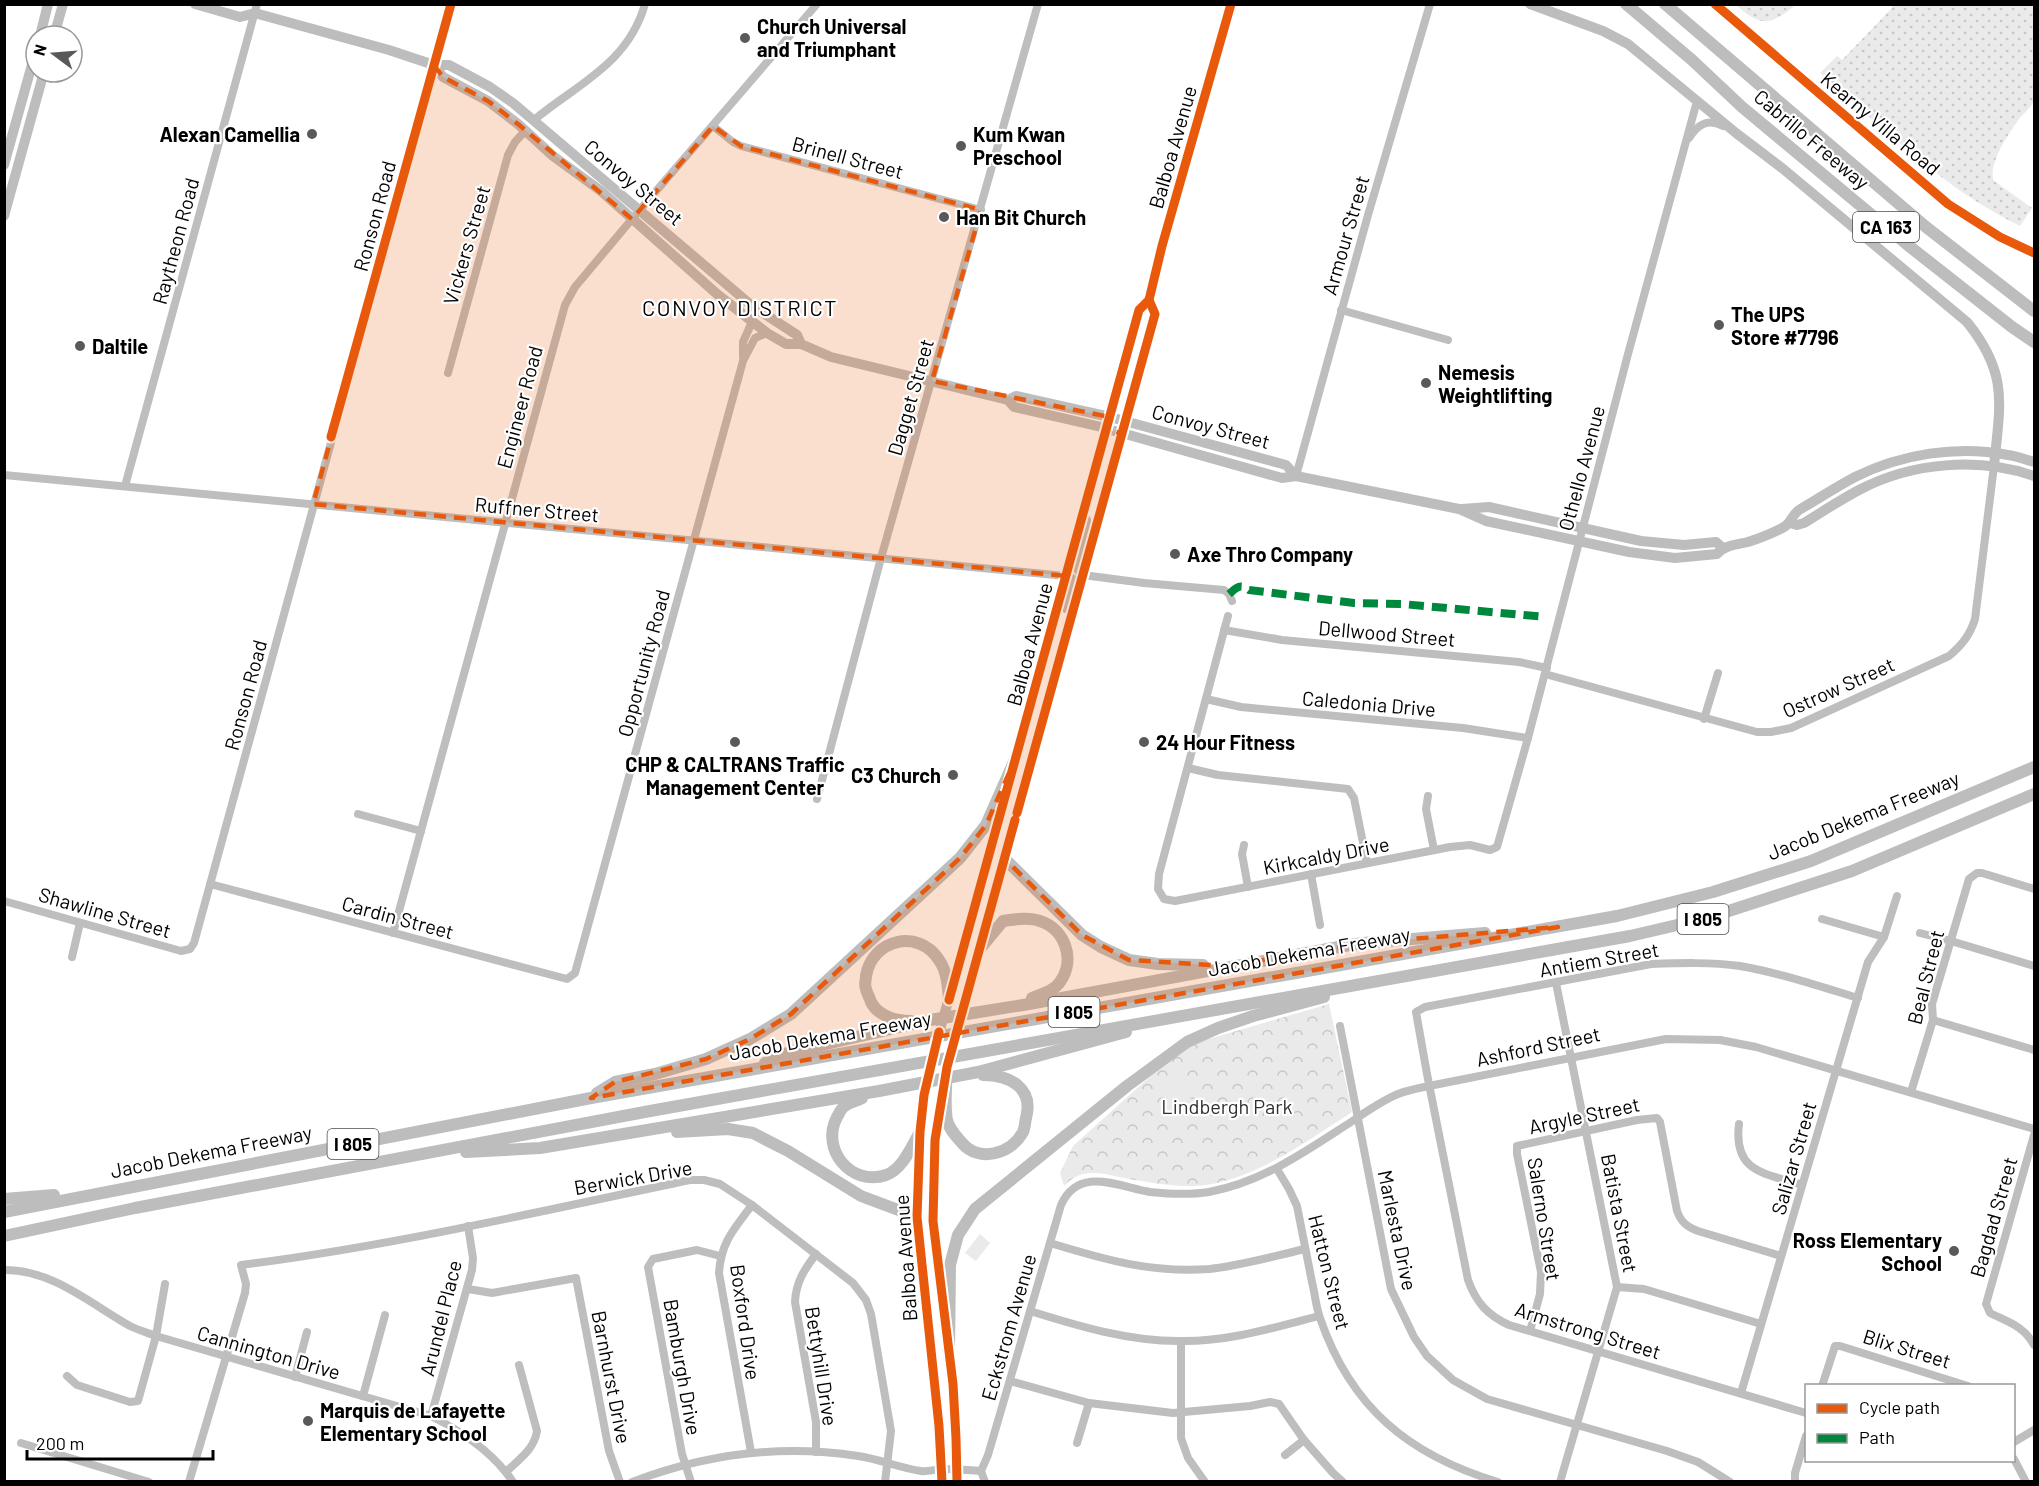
<svg xmlns="http://www.w3.org/2000/svg" width="2039" height="1486" viewBox="0 0 2039 1486" font-family="Barlow,sans-serif">
  <defs>
    <pattern id="grass-dots" width="8" height="8" patternUnits="userSpaceOnUse" patternTransform="scale(1.5)"><rect width="8" height="8" fill="#eaeaea"/><path d="M2 2h.1M6 6h.1" fill="none" stroke="#c7c7c7" stroke-width="1.8" stroke-linecap="round"/></pattern>
    <pattern id="forest-crowns" width="20" height="18" patternUnits="userSpaceOnUse" patternTransform="scale(1.5)"><rect width="20" height="18" fill="#eaeaea"/><path d="M2 6a3 3 0 1 1 6 0M12 15a3 3 0 1 1 6 0" fill="none" stroke="#c7c7c7"/></pattern>
  </defs>
  <rect width="100%" height="100%" fill="#fff"/>
  <g fill="url(#grass-dots)">
    <path d="M 1736,5 L 1796,5 C 1770,25 1762,28 1736,5 Z"/>
    <path d="M 1892,5 L 2034,5 C 2035,19 2038,93 2034,101 C 2031,108 2023,114 2019,119 C 2009,133 1987,165 1994,181 L 2032,208 L 2020,226 C 1944,189 1883,128 1820,73 L 1837,56 L 1842,60 L 1892,8 Z"/>
  </g>
  <path fill="url(#forest-crowns)" d="M 1329,1004 L 1352,1112 C 1307,1141 1251,1183 1196,1186 C 1172,1187 1148,1182 1124,1178 C 1110,1175 1098,1171 1083,1174 C 1075,1176 1069,1181 1064,1186 L 1060,1173 L 1073,1146 L 1155,1072 L 1195,1043 Z"/>
  <g fill="#eaeaea">
    <polygon points="1187,1080 1193,1111 1169,1116 1162,1085"/>
    <polygon points="980,1234 990,1243 976,1261 965,1253"/>
  </g>
  <g fill="none" stroke-linecap="round" stroke-linejoin="round">
    <g stroke="#bebebe" stroke-width="8">
      <path d="M 534,120 C 577,84 628,64 645,4"/>
      <polyline points="713,126 733,142 741,146 981,210"/>
      <path d="M 1689,138 C 1698,124 1708,118 1723,126"/>
      <polyline points="1341,310 1448,340"/>
      <polyline points="743,357 743,342 752,322"/>
      <polyline points="448,373 508,155 515,142 525,131"/>
      <polyline points="4,475 1066,576"/>
      <polyline points="1296,476 1368,215 1430,4"/>
      <polyline points="125,486 257,4"/>
      <polyline points="1083,575 1144,583 1224,590 1229,594 1232,601"/>
      <polyline points="1228,616 1159,874 1158,889 1164,899 1175,901 1450,847 1470,845 1490,850 1497,847 1528,738 1628,354 1697,101"/>
      <polyline points="1224,630 1282,640 1519,662 1547,668"/>
      <path d="M 1545,674 L 1757,732 L 1771,732 L 1791,728 L 1949,656 C 1962,645 1970,635 1975,619 L 1994,466"/>
      <polyline points="1206,699 1241,707 1463,728 1528,738"/>
      <polyline points="1704,719 1718,673"/>
      <polyline points="1188,768 1218,775 1348,789 1354,798 1367,863"/>
      <polyline points="1428,796 1426,809 1434,850"/>
      <polyline points="817,799 881,558 1038,4"/>
      <polyline points="358,814 421,831"/>
      <polyline points="1244,845 1242,854 1248,887"/>
      <polyline points="1311,874 1320,925"/>
      <polyline points="210,884 567,979 575,973 743,361 755,338 767,333"/>
      <polyline points="4,901 181,951 190,949 194,943 451,4"/>
      <polyline points="1822,919 1884,937"/>
      <polyline points="393,933 565,305 575,287 632,219 817,4"/>
      <polyline points="1920,933 1951,941 2034,966"/>
      <polyline points="72,957 80,923"/>
      <polyline points="1556,983 1617,1287 1560,1482"/>
      <polyline points="1933,1020 2034,1050"/>
      <polyline points="1340,1026 1391,1289 1414,1337 1427,1356 1453,1380 1487,1399 1667,1451 1698,1462 1730,1482"/>
      <polyline points="1911,1092 1933,1020 1932,1004 1969,879 1977,873 1982,873 2034,889"/>
      <path d="M 1739,1124 C 1733,1173 1765,1173 1802,1185"/>
      <path d="M 2034,1135 L 1986,1304 L 1990,1313 C 2008,1322 2024,1326 2034,1345"/>
      <path d="M 1277,1169 L 1289,1189 L 1297,1206 C 1302,1231 1307,1257 1312,1282 C 1315,1294 1316,1307 1320,1318 C 1351,1408 1409,1455 1498,1482"/>
      <path d="M 1050,1243 C 1106,1260 1150,1273 1209,1269 C 1241,1266 1274,1256 1305,1249"/>
      <path d="M 816,1254 C 804,1270 796,1282 795,1302 L 816,1422 L 816,1452"/>
      <path d="M 4,1270 C 51,1269 91,1304 130,1326 C 138,1330 148,1333 156,1336 L 431,1416 C 463,1432 493,1452 513,1482"/>
      <polyline points="1617,1287 1644,1289 1761,1324"/>
      <polyline points="468,1289 492,1293 576,1278 609,1451 620,1482"/>
      <path d="M 1030,1311 C 1078,1326 1127,1341 1179,1341 C 1227,1342 1273,1328 1319,1316"/>
      <path d="M 1530,1331 L 1540,1294 L 1541,1272 L 1517,1154 L 1517,1146 L 1637,1120 L 1657,1118 L 1660,1122 L 1677,1211 C 1681,1222 1687,1227 1698,1231 L 1781,1256"/>
      <polyline points="1181,1342 1181,1438 1188,1458 1205,1482"/>
      <polyline points="67,1376 77,1385 130,1402 138,1401 156,1336 165,1284"/>
      <polyline points="295,1377 307,1332"/>
      <polyline points="1010,1381 1089,1403 1173,1413 1250,1406 1270,1402 1279,1404 1304,1440 1333,1473 1343,1482"/>
      <polyline points="1822,1386 1835,1346 1840,1346 1968,1386"/>
      <polyline points="1741,1393 1868,962 1884,937 1897,896"/>
      <polyline points="363,1396 385,1315"/>
      <path d="M 1806,1413 L 1509,1325 C 1487,1315 1476,1302 1468,1280 L 1427,1074 L 1416,1012 L 1425,1007 L 1651,964 C 1680,963 1711,962 1740,966 C 1780,973 1819,986 1858,998"/>
      <polyline points="431,1416 472,1270 473,1258 468,1226"/>
      <polyline points="2014,1442 2034,1430"/>
      <polyline points="21,1443 149,1482"/>
      <polyline points="1077,1443 1089,1403"/>
      <path d="M 751,1452 L 719,1273 C 721,1242 734,1229 752,1205"/>
      <polyline points="1285,1455 1304,1440"/>
      <polyline points="2014,1459 2026,1482"/>
      <path d="M 981,1471 L 988,1455 L 1061,1205 C 1079,1165 1119,1187 1150,1192 C 1169,1194 1190,1195 1209,1192 C 1263,1182 1306,1151 1351,1122 C 1366,1112 1381,1101 1398,1094 C 1408,1090 1419,1088 1429,1086 L 1666,1039 L 1720,1040 L 1756,1047 L 2034,1129"/>
      <polyline points="981,1471 985,1482"/>
      <path d="M 506,1472 C 519,1459 534,1450 537,1431 L 519,1365"/>
      <path d="M 189,1482 L 245,1293 L 246,1284 L 241,1265 C 392,1246 541,1211 690,1180 L 704,1180 L 720,1184 L 752,1205 L 853,1283 L 866,1300 L 871,1314 L 891,1431 L 885,1482"/>
      <path d="M 632,1482 C 705,1454 781,1444 858,1456 C 879,1459 900,1468 921,1471 C 928,1472 936,1469 944,1469 C 956,1469 968,1470 981,1471"/>
      <polyline points="691,1482 682,1454 648,1267 653,1259 697,1250 720,1256"/>
      <polyline points="1795,1482 1795,1473 1806,1436"/>
    </g>
    <g stroke="#bdbdbd" stroke-width="10">
      <polyline points="195,4 240,17 255,13 389,50 434,65 449,65 490,87 513,103 751,305 797,335 801,344"/>
      <path d="M 1530,4 L 1603,31 L 1628,44 L 1736,133 L 1782,168 L 1967,322 C 2009,374 2000,404 1994,466"/>
      <polyline points="1715,4 1948,204 2000,237 2034,253"/>
      <polyline points="40,36 48,4"/>
      <polyline points="54,36 63,4"/>
      <path d="M 434,65 L 443,77 L 488,101 L 518,124 L 553,156 L 601,191 L 717,294 L 767,333 L 786,344 L 801,344 L 831,357 L 1008,400 L 1014,407 L 1097,426 L 1282,478 L 1296,476 L 1459,509 L 1486,521 L 1629,552 L 1675,558 L 1717,554 C 1725,545 1736,545 1748,542 C 1760,538 1773,533 1784,527 C 1791,523 1792,515 1799,510 C 1818,499 1836,487 1855,477 C 1901,454 1957,445 2008,455 C 2017,456 2026,460 2034,462"/>
      <polyline points="4,165 36,50"/>
      <polyline points="4,216 44,72"/>
      <polyline points="1008,400 1016,396 1110,417 1286,465 1296,476"/>
      <polyline points="1462,509 1489,507 1641,541 1684,545 1716,542 1723,548"/>
      <path d="M 1790,523 L 1797,525 L 1804,523 C 1822,512 1840,500 1859,490 C 1912,462 1979,457 2034,476"/>
      <polyline points="1083,575 1077,568 1087,525 1086,520"/>
      <polyline points="1066,608 1072,579 1066,576"/>
      <polyline points="1015,763 1139,310 1149,300 1162,246 1231,4"/>
      <polyline points="945,1328 933,1221 935,1140 947,1067 1155,314 1149,300"/>
      <path d="M 947,1346 C 954,1391 957,1436 957,1482"/>
      <polyline points="942,1482 939,1426 918,1239 918,1158 924,1095 936,1044 1010,781"/>
    </g>
    <g stroke="#bdbdbd" stroke-width="12">
      <polyline points="1626,4 1692,60 1742,107 1909,246 2012,327 2034,342"/>
      <polyline points="1665,4 1926,227 2034,311"/>
      <polyline points="1004,858 1082,935 1101,947 1129,960 1158,964 1203,965"/>
      <path d="M 979,950 L 1003,921 C 1015,919 1029,917 1040,921 C 1065,929 1076,960 1060,982 C 1054,991 1042,994 1032,998"/>
      <path d="M 911,1021 C 896,1021 878,1016 871,1002 C 870,998 867,994 866,989 C 864,985 866,980 866,976 C 872,939 919,928 939,960 C 947,971 948,987 949,1000"/>
      <polyline points="765,1063 783,1054 930,1020 1029,1004 1344,946 1363,943 1485,933"/>
      <path d="M 946,1073 C 947,1088 944,1105 947,1120 C 949,1129 956,1136 962,1143 C 979,1163 1011,1154 1023,1132 C 1025,1128 1025,1122 1026,1118 C 1034,1088 1010,1075 983,1075"/>
      <polyline points="597,1093 615,1082 655,1074 706,1059 750,1039 791,1014 960,858 986,825 1017,755"/>
      <path d="M 862,1098 C 857,1101 849,1102 845,1106 C 841,1108 839,1114 837,1117 C 820,1149 851,1187 886,1175 C 902,1170 912,1146 920,1132"/>
      <polyline points="677,1132 728,1129 753,1133 788,1151 861,1196 917,1217"/>
      <polyline points="466,1152 540,1148 879,1091 978,1072 1126,1032"/>
      <polyline points="4,1199 54,1195"/>
      <polyline points="4,1212 591,1098 1617,916 1713,892 1811,861 2034,767"/>
      <polyline points="4,1236 135,1208 650,1111 1630,936 1707,918 1852,871 2034,794"/>
      <polyline points="949,1354 950,1265 958,1235 975,1209 1127,1086 1187,1042 1218,1028 1253,1016 1324,997"/>
    </g>
    <path stroke="#00873e" stroke-width="8" stroke-dasharray="15 8" stroke-linecap="butt" d="M 1229,594 C 1236,588 1240,583 1249,590 L 1354,603 L 1402,604 L 1546,617"/>
    <g stroke="#fff" stroke-width="13">
      <g id="cycleway">
        <polyline points="1715,4 1948,204 2000,237 2034,253"/>
        <polyline points="331,437 451,4"/>
        <polyline points="1017,813 1155,314 1149,300"/>
        <polyline points="949,1000 1139,310 1149,300 1162,246 1231,4"/>
        <polyline points="939,1032 924,1095 920,1132 917,1217 939,1426 942,1482"/>
        <polyline points="957,1482 956,1438 953,1384 933,1221 935,1140 947,1067 1015,820"/>
      </g>
    </g>
    <use href="#cycleway" stroke="#e8590c" stroke-width="9"/>
  </g>
  <path fill="#e8590c" fill-opacity="0.2" stroke="#e8590c" stroke-width="4.5" stroke-dasharray="12 8" stroke-linejoin="round" d="M 434,65 L 443,77 L 488,101 L 518,124 L 632,219 L 713,126 L 741,146 L 981,210 L 932,381 L 1110,417 L 1107,429 L 1123,434 L 1004,858 L 1082,935 L 1129,960 L 1228,966 L 1363,943 L 1558,927 L 591,1098 L 615,1082 L 706,1059 L 750,1039 L 791,1014 L 960,858 L 986,825 L 1017,755 L 1066,576 L 313,504 Z"/>
  <g fill="#595959" stroke="#fff" stroke-width="2">
    <circle cx="745" cy="38" r="6"/>
    <circle cx="312" cy="134" r="6"/>
    <circle cx="961" cy="146" r="6"/>
    <circle cx="944" cy="217" r="6"/>
    <circle cx="1719" cy="325" r="6"/>
    <circle cx="80" cy="346" r="6"/>
    <circle cx="1426" cy="383" r="6"/>
    <circle cx="1175" cy="554" r="6"/>
    <circle cx="735" cy="742" r="6"/>
    <circle cx="1144" cy="742" r="6"/>
    <circle cx="953" cy="775" r="6"/>
    <circle cx="1954" cy="1251" r="6"/>
    <circle cx="308" cy="1421" r="6"/>
  </g>
  <g text-anchor="middle" dominant-baseline="central" stroke-width="4.5" stroke-linejoin="round" paint-order="stroke">
    <g fill="#fff" stroke="#4c4c4c" stroke-width="1.5">
      <rect x="1853" y="212" width="66" height="30" rx="4.5"/>
      <rect x="1677.5" y="904" width="51" height="30" rx="4.5"/>
      <rect x="1048.5" y="997" width="51" height="30" rx="4.5"/>
      <rect x="327.5" y="1129" width="51" height="30" rx="4.5"/>
    </g>
    <g font-size="18" font-weight="bold" fill="#000">
      <text x="1886" y="227">CA 163</text>
      <text x="1703" y="919">I 805</text>
      <text x="1074" y="1012">I 805</text>
      <text x="353" y="1144">I 805</text>
    </g>
    <g font-size="20" font-weight="bold" fill="#000" stroke="#fff" text-anchor="start">
      <text x="757" y="26">Church Universal<tspan x="757" dy="23">and Triumphant</tspan></text>
      <text x="300" y="134" text-anchor="end">Alexan Camellia</text>
      <text x="973" y="134">Kum Kwan<tspan x="973" dy="23">Preschool</tspan></text>
      <text x="956" y="217">Han Bit Church</text>
      <text x="1731" y="314">The UPS<tspan x="1731" dy="23">Store #7796</tspan></text>
      <text x="92" y="346">Daltile</text>
      <text x="1438" y="372">Nemesis<tspan x="1438" dy="23">Weightlifting</tspan></text>
      <text x="1187" y="554">Axe Thro Company</text>
      <text x="1156" y="742">24 Hour Fitness</text>
      <text x="735" y="764" text-anchor="middle">CHP &amp; CALTRANS Traffic<tspan x="735" dy="23">Management Center</tspan></text>
      <text x="941" y="775" text-anchor="end">C3 Church</text>
      <text x="1942" y="1240" text-anchor="end">Ross Elementary<tspan x="1942" dy="23">School</tspan></text>
      <text x="320" y="1410">Marquis de Lafayette<tspan x="320" dy="23">Elementary School</tspan></text>
    </g>
    <g font-size="20" fill="#000" stroke="#fff">
      <text transform="translate(1881 123) rotate(40)">Kearny Villa Road</text>
      <text transform="translate(1812 139) rotate(40)">Cabrillo Freeway</text>
      <text transform="translate(1172 147) rotate(-74)">Balboa Avenue</text>
      <text transform="translate(848 157) rotate(15)">Brinell Street</text>
      <text transform="translate(634 182) rotate(40)">Convoy Street</text>
      <text transform="translate(374 216) rotate(-75)">Ronson Road</text>
      <text transform="translate(1345 235) rotate(-74)">Armour Street</text>
      <text transform="translate(175 241) rotate(-75)">Raytheon Road</text>
      <text transform="translate(466 245) rotate(-74)">Vickers Street</text>
      <text transform="translate(910 397) rotate(-74)">Dagget Street</text>
      <text transform="translate(519 407) rotate(-75)">Engineer Road</text>
      <text transform="translate(1211 426) rotate(15)">Convoy Street</text>
      <text transform="translate(1581 468) rotate(-75)">Othello Avenue</text>
      <text transform="translate(537 509) rotate(5)">Ruffner Street</text>
      <text transform="translate(1387 633) rotate(5)">Dellwood Street</text>
      <text transform="translate(1029 644) rotate(-75)">Balboa Avenue</text>
      <text transform="translate(643 663) rotate(-75)">Opportunity Road</text>
      <text transform="translate(1838 687) rotate(-24)">Ostrow Street</text>
      <text transform="translate(245 695) rotate(-75)">Ronson Road</text>
      <text transform="translate(1369 703) rotate(5)">Caledonia Drive</text>
      <text transform="translate(1863 815) rotate(-22)">Jacob Dekema Freeway</text>
      <text transform="translate(1326 855) rotate(-11)">Kirkcaldy Drive</text>
      <text transform="translate(105 912) rotate(16)">Shawline Street</text>
      <text transform="translate(398 917) rotate(15)">Cardin Street</text>
      <text transform="translate(1309 951) rotate(-10)">Jacob Dekema Freeway</text>
      <text transform="translate(1599 959) rotate(-10)">Antiem Street</text>
      <text transform="translate(1925 977) rotate(-76)">Beal Street</text>
      <text transform="translate(830 1035) rotate(-10)">Jacob Dekema Freeway</text>
      <text transform="translate(1538 1046) rotate(-12)">Ashford Street</text>
      <text transform="translate(1584 1115) rotate(-12)">Argyle Street</text>
      <text transform="translate(211 1151) rotate(-11)">Jacob Dekema Freeway</text>
      <text transform="translate(1793 1158) rotate(-74)">Salizar Street</text>
      <text transform="translate(633 1177) rotate(-10)">Berwick Drive</text>
      <text transform="translate(1620 1213) rotate(79)">Batista Street</text>
      <text transform="translate(1993 1217) rotate(-74)">Bagdad Street</text>
      <text transform="translate(1545 1219) rotate(81)">Salerno Street</text>
      <text transform="translate(1398 1230) rotate(78)">Marlesta Drive</text>
      <text transform="translate(905 1258) rotate(-94)">Balboa Avenue</text>
      <text transform="translate(1330 1272) rotate(76)">Hatton Street</text>
      <text transform="translate(440 1318) rotate(-76)">Arundel Place</text>
      <text transform="translate(746 1322) rotate(82)">Boxford Drive</text>
      <text transform="translate(1008 1327) rotate(-74)">Eckstrom Avenue</text>
      <text transform="translate(1588 1330) rotate(17)">Armstrong Street</text>
      <text transform="translate(1907 1348) rotate(17)">Blix Street</text>
      <text transform="translate(269 1352) rotate(16)">Cannington Drive</text>
      <text transform="translate(822 1366) rotate(81)">Bettyhill Drive</text>
      <text transform="translate(683 1367) rotate(80)">Bamburgh Drive</text>
      <text transform="translate(612 1377) rotate(79)">Barnhurst Drive</text>
    </g>
    <g font-size="20" fill="#303030" stroke="#fff">
      <text x="1227" y="1106">Lindbergh Park</text>
    </g>
    <g font-size="22" letter-spacing="1.5" fill="#000" stroke="#fff">
      <text x="740" y="307">CONVOY DISTRICT</text>
    </g>
  </g>
  <rect width="2039" height="1486" fill="none" stroke="#000000" stroke-width="12"/>
  <rect x="1805" y="1384" width="210" height="78" fill="#ffffff" stroke="#999999" stroke-width="1.5"/>
  <rect x="1817" y="1404" width="30" height="9" fill="#e8590c" stroke="#999999" stroke-width="1.5"/>
  <text x="1859" y="1414" font-size="18" fill="#000000">Cycle path</text>
  <rect x="1817" y="1434" width="30" height="9" fill="#00873e" stroke="#999999" stroke-width="1.5"/>
  <text x="1859" y="1444" font-size="18" fill="#000000">Path</text>
  <g transform="translate(54 54) rotate(286)"><circle r="28" fill="#ffffff" stroke="#999999" stroke-width="1.5"/>
  <path d="M0-4.5L10 22L0 15L-10 22Z" fill="#595959"/>
  <text y="-9" font-size="16" font-weight="bold" text-anchor="middle" fill="#000000">N</text>
  </g>
  <path d="M27 1450v9h186v-9" fill="none" stroke="#000000" stroke-width="3"/>
  <text x="36" y="1450" font-size="18" fill="#000000" stroke="#ffffff" stroke-width="4.5" paint-order="stroke">200 m</text>
</svg>
